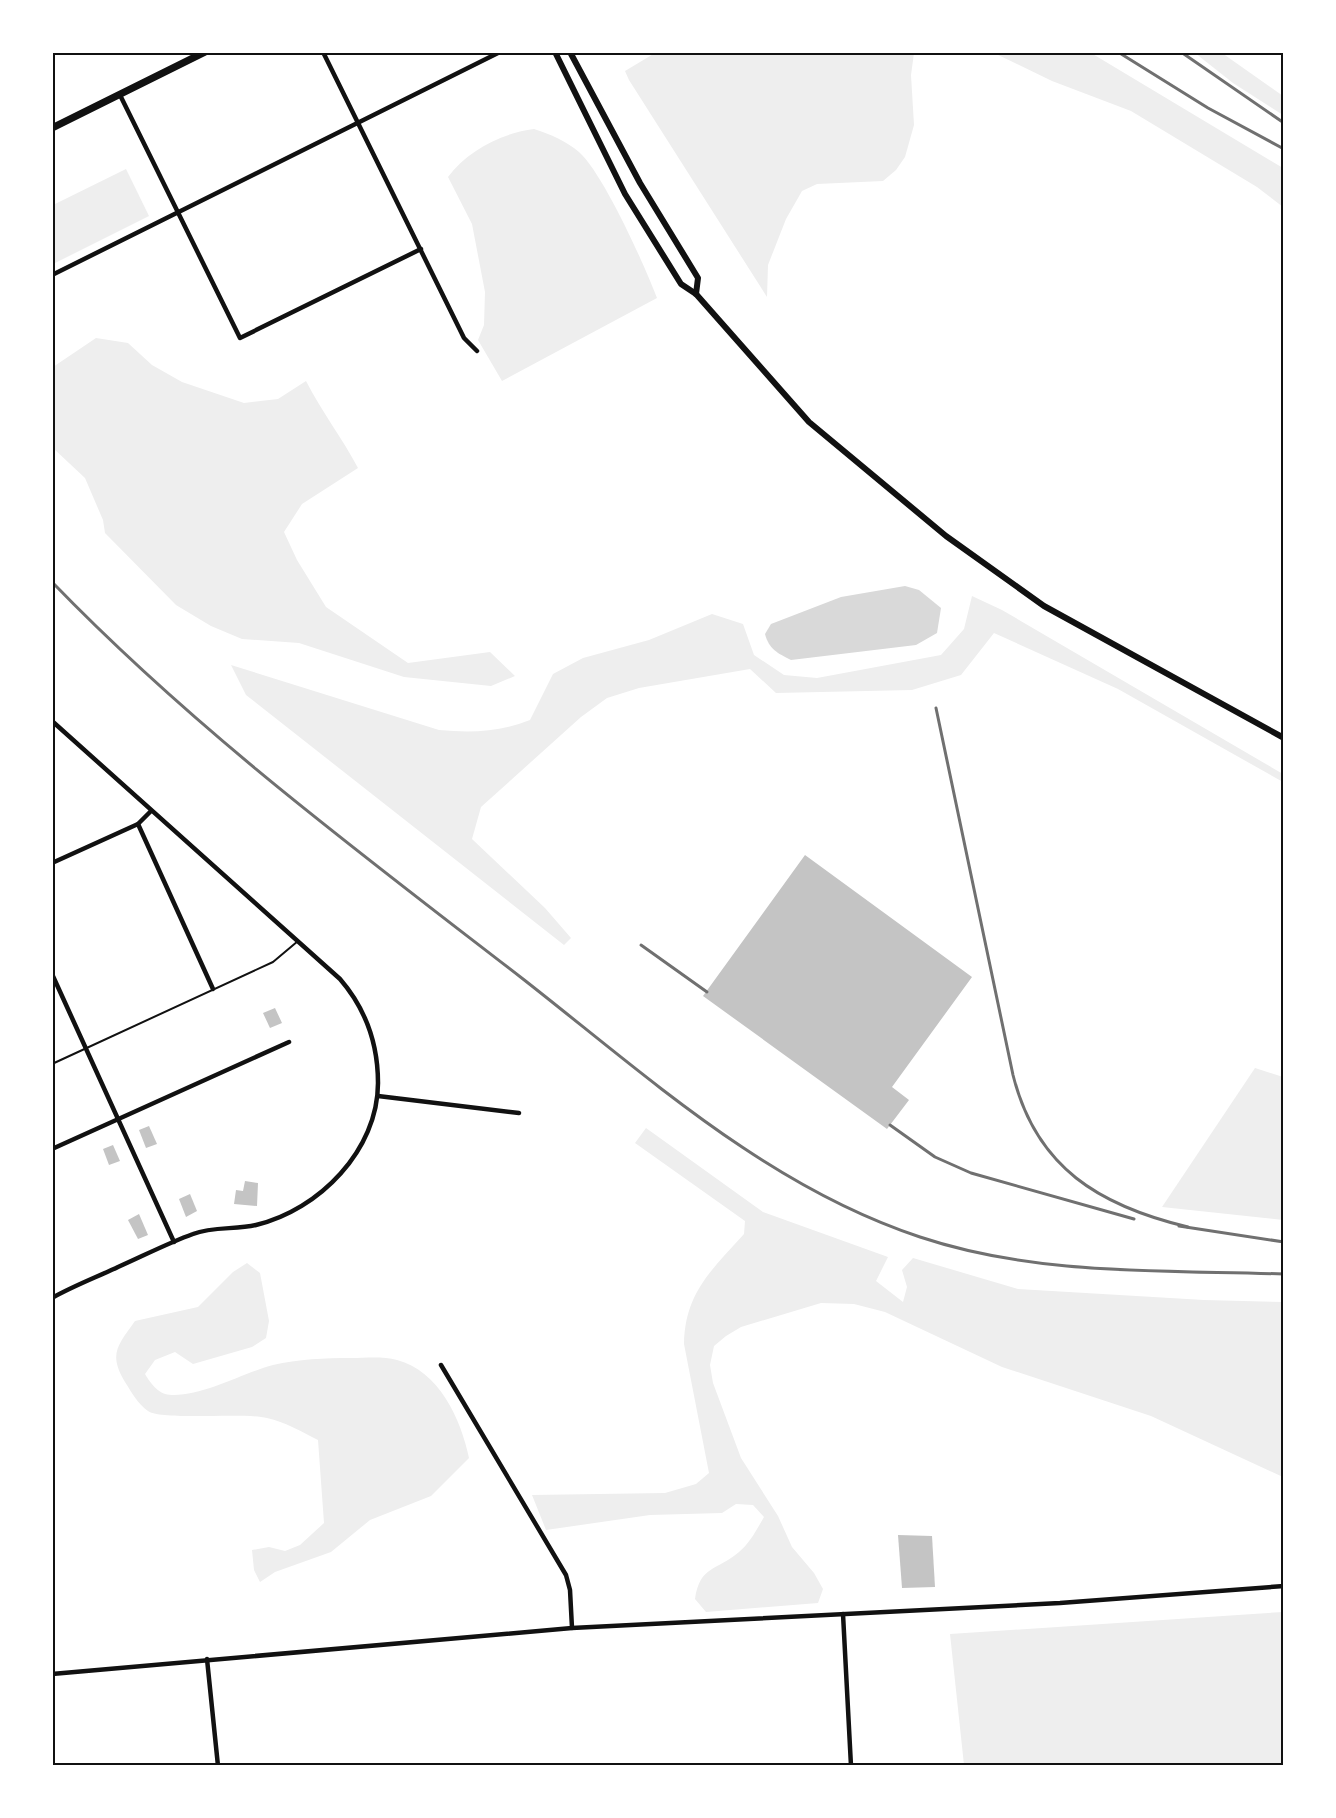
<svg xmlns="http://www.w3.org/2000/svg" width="1336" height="1818" viewBox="0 0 1336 1818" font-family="'Alegreya Sans',sans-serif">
  <rect width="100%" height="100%" fill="#fff"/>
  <g fill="#eee">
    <polygon points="655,53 914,53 911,75 914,125 905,157 896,170 883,181 817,184 802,191 786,219 768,265 767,297 629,80 625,71"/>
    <polygon points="994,53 1091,53 1283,168 1283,207 1257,187 1131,111 1052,81"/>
    <polygon points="1195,53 1222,53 1283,96 1283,115 1233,83"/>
    <path d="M 534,129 C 550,134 566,141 579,152 C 603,173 645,266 657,298 L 502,381 L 478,340 L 484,325 L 485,292 L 472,224 L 448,177 C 467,151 502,133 534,129 Z"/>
    <polygon points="126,169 149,216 53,264 53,205"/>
    <path d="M 96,338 L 128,343 L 152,365 L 182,382 L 244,403 L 278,399 L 306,381 C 322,412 342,438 358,468 L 302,504 L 284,532 L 297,560 L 326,607 L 408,663 L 490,652 L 515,676 L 491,686 L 404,677 L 299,643 L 242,639 L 211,626 L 176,605 L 105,533 L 103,520 L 85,478 L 53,448 L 53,367 Z"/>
    <path d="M 972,596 L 1002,610 L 1283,774 L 1283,782 L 1118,689 L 994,633 L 961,675 L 912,690 L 776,693 L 750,669 L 639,688 L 607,698 L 581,717 L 481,807 L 472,839 L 545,908 L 571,938 L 564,945 L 246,695 L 231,665 L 439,730 C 472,733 499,732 530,720 L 553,674 L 583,658 L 649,640 L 712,614 L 743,624 L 754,655 L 784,675 L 817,678 L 941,655 L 964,629 Z"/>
    <polygon points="1255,1068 1283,1077 1283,1220 1162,1207"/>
    <path d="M 646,1128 L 763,1212 L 888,1257 L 876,1281 L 903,1302 L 907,1287 L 902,1270 L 913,1258 L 1018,1289 L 1204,1300 L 1283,1302 L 1283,1477 L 1151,1416 L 1002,1367 L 885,1312 L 854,1304 L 821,1303 L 741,1327 L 726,1336 L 714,1346 L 710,1365 L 713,1383 L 741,1458 L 778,1516 L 792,1547 L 814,1573 L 823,1589 L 818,1603 L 706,1612 L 695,1599 C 700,1565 717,1571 739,1552 C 750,1543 757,1529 764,1517 L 753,1505 L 736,1504 L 722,1513 L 650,1515 L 546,1530 L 532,1495 L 665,1493 L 696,1484 L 709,1473 L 684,1344 C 685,1292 712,1270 744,1234 L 745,1221 L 635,1143 Z"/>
    <path d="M 247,1263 L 260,1273 L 269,1321 L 266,1338 L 252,1347 L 193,1364 L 175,1352 L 155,1360 L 145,1374 C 151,1384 159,1395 172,1395 C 203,1396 243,1373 273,1365 C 298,1359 325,1358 351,1358 C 365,1358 383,1356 397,1360 C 439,1371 461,1419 469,1458 L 431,1496 L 370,1520 L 331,1552 L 275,1572 L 260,1582 L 254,1570 L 252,1550 L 269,1547 L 285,1551 L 300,1545 L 324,1523 L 318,1440 C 302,1432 285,1422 267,1418 C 242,1412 162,1421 148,1411 C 138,1404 132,1393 125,1382 C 108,1354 118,1345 135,1321 L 198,1307 L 233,1272 Z"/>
    <polygon points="1283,1612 1283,1765 964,1765 950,1634"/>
  </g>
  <path fill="#d9d9d9" d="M 905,586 L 919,590 L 941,608 L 937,633 L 916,645 L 791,660 C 777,653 769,649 765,634 L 771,624 L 841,597 Z"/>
  <g fill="#c4c4c4">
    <polygon points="805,855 972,977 892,1087 909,1100 887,1129 703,996"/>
    <polygon points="275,1008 282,1023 270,1028 263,1013"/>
    <polygon points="149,1126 157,1144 146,1148 139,1130"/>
    <polygon points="113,1145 120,1161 109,1165 103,1149"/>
    <polygon points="245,1181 258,1183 257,1206 234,1204 236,1190 243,1191"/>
    <polygon points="190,1194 197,1211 186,1217 179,1199"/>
    <polygon points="139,1214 148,1235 138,1239 128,1220"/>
    <polygon points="898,1535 932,1536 935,1587 902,1588"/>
  </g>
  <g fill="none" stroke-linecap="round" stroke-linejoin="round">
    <polyline stroke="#111" stroke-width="2" points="52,1064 273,962 298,941"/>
    <g stroke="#111" stroke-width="4.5">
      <polyline points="323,52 464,338 477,351"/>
      <polyline points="120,95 240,338 421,249"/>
      <polyline points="52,275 500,52"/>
      <path d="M 52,721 L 340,979 C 365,1008 378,1044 378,1083 C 378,1150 319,1210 256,1225 C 236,1230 213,1226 193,1234 C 168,1243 143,1256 118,1267 C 97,1277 73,1286 52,1298"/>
      <polyline points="138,824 213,989"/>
      <polyline points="52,863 138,824 151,811"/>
      <polyline points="52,974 174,1242"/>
      <polyline points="378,1096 519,1113"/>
      <polyline points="52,1149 289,1042"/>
      <polyline points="441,1365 566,1575 570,1590 572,1628"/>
      <polyline points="843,1614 851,1766"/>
      <polyline points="207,1659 218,1766"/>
      <polyline points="52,1674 572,1628 1060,1603 1284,1586"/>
    </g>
    <g stroke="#111" stroke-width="6">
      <polyline points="555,52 625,194 681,284 696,294 809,422 946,536 1044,606 1284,738"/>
      <polyline points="570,52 640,183 698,278 696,294"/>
    </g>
    <polyline stroke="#111" stroke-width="7" points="52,128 205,52"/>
    <g stroke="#707070" stroke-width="3">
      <polyline points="1118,52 1208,108 1284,149"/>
      <polyline points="1181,52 1284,123"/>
      <path d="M 52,582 C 196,731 360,853 523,979 C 647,1076 768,1187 920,1237 C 1037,1276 1162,1270 1284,1274"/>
      <path d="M 936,708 L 1013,1075 C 1036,1168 1100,1206 1188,1227"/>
      <polyline points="641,945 707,992"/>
      <polyline points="890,1125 935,1157 971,1173 1134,1219"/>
      <polyline points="1179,1226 1284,1242"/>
    </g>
  </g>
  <rect width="1336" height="1818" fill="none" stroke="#ffffff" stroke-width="108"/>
  <rect x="54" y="54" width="1228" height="1710" fill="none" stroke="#111" stroke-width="2"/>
</svg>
